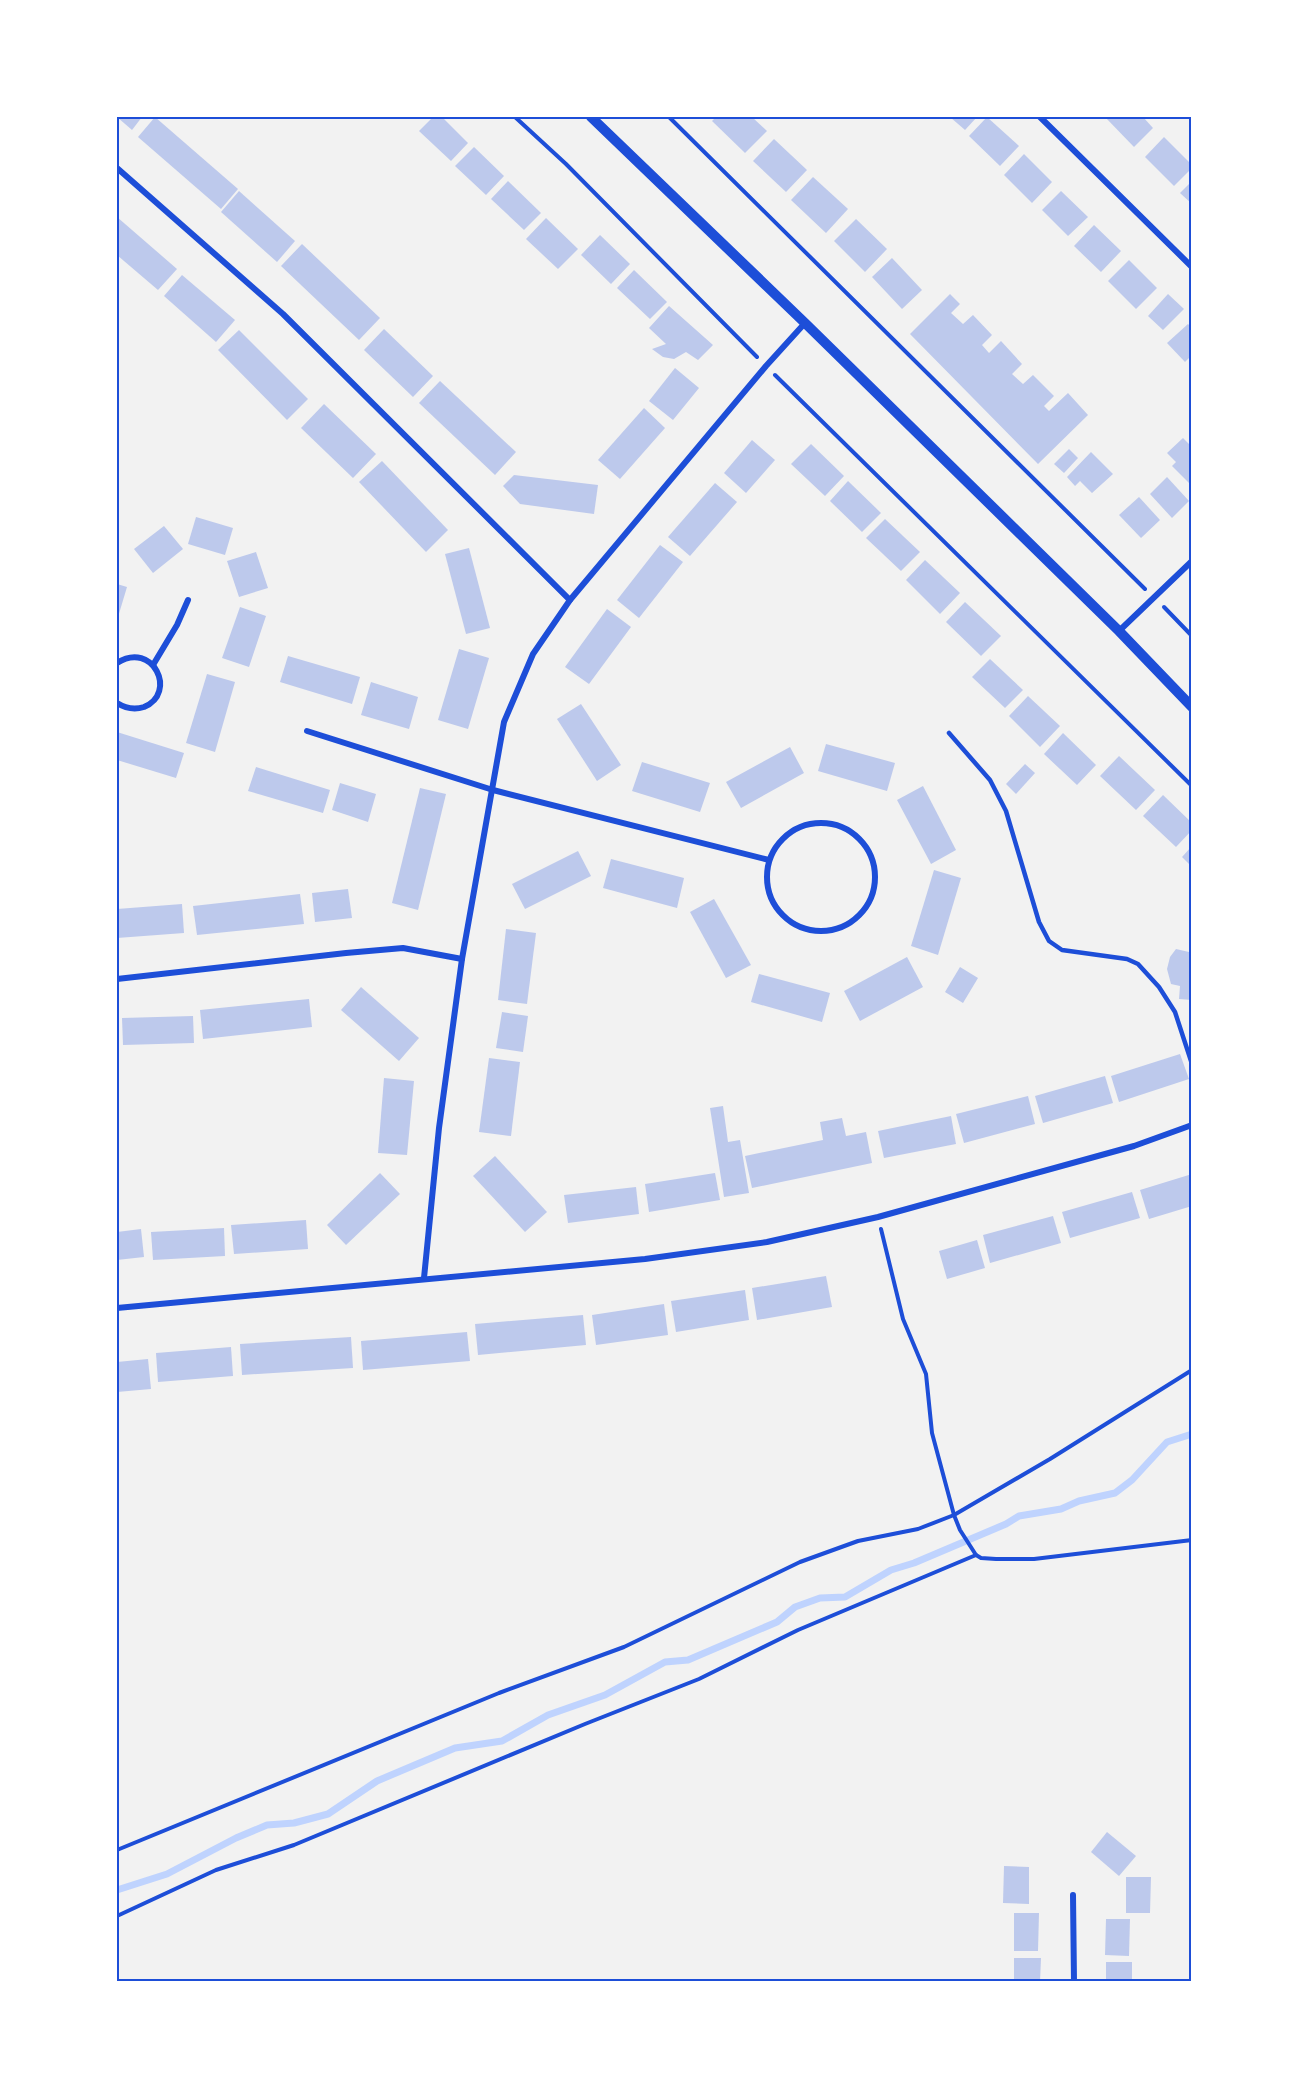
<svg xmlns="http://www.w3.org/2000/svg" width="1309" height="2099" viewBox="0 0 1309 2099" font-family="Jost,sans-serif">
  <rect width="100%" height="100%" fill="#f2f2f2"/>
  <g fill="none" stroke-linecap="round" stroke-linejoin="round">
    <polyline stroke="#bfd3fe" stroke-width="7" points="117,1890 167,1874 236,1838 267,1825 294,1823 328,1814 377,1781 455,1748 502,1741 548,1715 605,1695 665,1662 688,1660 777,1622 795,1607 820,1598 845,1597 891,1570 914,1563 1006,1524 1019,1516 1061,1509 1079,1501 1115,1493 1132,1480 1167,1442 1192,1434"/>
  </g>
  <g fill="#bdc9ec">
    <polygon points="117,117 142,117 132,130"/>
    <polygon points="155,117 238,189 221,209 138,137"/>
    <polygon points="433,117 442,117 468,143 451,161 419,131"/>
    <polygon points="716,117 752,117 767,131 745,153 712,121"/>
    <polygon points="950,117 977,117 965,130"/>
    <polygon points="987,117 1019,146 1000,166 969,136"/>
    <polygon points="1105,117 1143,117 1153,128 1134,147"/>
    <polygon points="1164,137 1192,165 1192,168 1174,186 1145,157"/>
    <polygon points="774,139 807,170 786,192 753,161"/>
    <polygon points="474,147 504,176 486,195 455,166"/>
    <polygon points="1024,154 1052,182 1032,203 1004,175"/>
    <polygon points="813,177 848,209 826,233 791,200"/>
    <polygon points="508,181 541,213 524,230 491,199"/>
    <polygon points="1192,181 1192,204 1180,193"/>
    <polygon points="239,191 295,241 277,262 221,212"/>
    <polygon points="1061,191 1088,217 1068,236 1042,210"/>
    <polygon points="117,217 177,269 158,290 117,255"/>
    <polygon points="546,218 578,249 558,269 526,239"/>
    <polygon points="856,219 887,249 865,272 834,241"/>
    <polygon points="1094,225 1121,251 1101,272 1074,246"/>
    <polygon points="600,235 630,264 611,284 581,255"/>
    <polygon points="302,244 380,318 359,340 281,266"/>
    <polygon points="892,258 922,290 902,309 872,277"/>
    <polygon points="1129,260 1157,288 1136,309 1108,281"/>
    <polygon points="634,270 667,302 650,319 617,288"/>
    <polygon points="182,275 235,320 216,342 164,296"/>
    <polygon points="950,294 960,304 951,313 963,324 973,315 992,335 982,345 989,353 1001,341 1022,364 1012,374 1023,384 1033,375 1054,396 1044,406 1049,411 1068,393 1088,415 1038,464 910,334"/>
    <polygon points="1168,294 1184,309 1163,330 1148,316"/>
    <polygon points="669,306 713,345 698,360 686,352 674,359 663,357 652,349 666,344 649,328"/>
    <polygon points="1188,324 1192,328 1192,355 1185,362 1167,343"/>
    <polygon points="384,329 433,376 413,397 364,350"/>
    <polygon points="239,330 308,399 287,420 218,350"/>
    <polygon points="675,368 699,388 673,420 649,401"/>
    <polygon points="440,381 516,452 495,475 419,403"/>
    <polygon points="324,404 376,454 353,478 301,428"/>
    <polygon points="644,408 665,428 620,479 598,460"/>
    <polygon points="1183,438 1192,447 1192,486 1172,466 1176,462 1167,453"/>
    <polygon points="752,440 775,460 746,493 724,473"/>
    <polygon points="811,444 844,476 825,496 791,464"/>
    <polygon points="1069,449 1078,458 1064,473 1054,464"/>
    <polygon points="1091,452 1113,474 1092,493 1080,481 1075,486 1067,477"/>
    <polygon points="382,461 448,530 426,552 359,482"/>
    <polygon points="514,475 598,485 594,514 520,504 503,486"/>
    <polygon points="1167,477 1189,501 1172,518 1150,494"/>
    <polygon points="848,481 881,513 862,532 830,501"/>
    <polygon points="715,483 737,502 690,556 668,537"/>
    <polygon points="1139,497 1160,520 1141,538 1119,515"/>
    <polygon points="196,517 233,528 225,555 188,544"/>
    <polygon points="885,519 920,552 901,571 866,538"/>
    <polygon points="164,526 183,549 153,573 134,549"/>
    <polygon points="660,545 683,562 639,618 617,600"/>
    <polygon points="469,548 490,628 466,634 445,554"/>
    <polygon points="256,552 268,588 239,597 227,561"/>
    <polygon points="925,560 960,593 940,614 906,580"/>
    <polygon points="117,584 127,587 118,617 117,617"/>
    <polygon points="965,602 1001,636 981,656 946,622"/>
    <polygon points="240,607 266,616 249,667 222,658"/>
    <polygon points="607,609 631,627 589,684 565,667"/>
    <polygon points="459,649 489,658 468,729 438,720"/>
    <polygon points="288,656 360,677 352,704 280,682"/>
    <polygon points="990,659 1023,690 1005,708 972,677"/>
    <polygon points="207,674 235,682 215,752 186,743"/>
    <polygon points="371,682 418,697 409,729 361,715"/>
    <polygon points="1028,696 1060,726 1040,747 1009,716"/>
    <polygon points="581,704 621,765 597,781 557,719"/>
    <polygon points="117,732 184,753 176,778 117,760"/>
    <polygon points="1063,733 1096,765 1077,785 1044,754"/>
    <polygon points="826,744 895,763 887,791 818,771"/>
    <polygon points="790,747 804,773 741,808 726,782"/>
    <polygon points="1119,756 1155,790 1136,810 1100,776"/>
    <polygon points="642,762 710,783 700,812 632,791"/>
    <polygon points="1025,764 1035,773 1016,794 1006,784"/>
    <polygon points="256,767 330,790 323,813 248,791"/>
    <polygon points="340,783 376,794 368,822 332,810"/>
    <polygon points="923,786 956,850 931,864 897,800"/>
    <polygon points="420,788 446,794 418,910 392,903"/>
    <polygon points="1163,795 1192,823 1192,830 1176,847 1143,816"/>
    <polygon points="1192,846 1192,867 1182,857"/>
    <polygon points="578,851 591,876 525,909 512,884"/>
    <polygon points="611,859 684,878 677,908 603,888"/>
    <polygon points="934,870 961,878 938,955 911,946"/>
    <polygon points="348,889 352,918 315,922 312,893"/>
    <polygon points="300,894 304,924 197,935 193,906"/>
    <polygon points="714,899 751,965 726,978 690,912"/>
    <polygon points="182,904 184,933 117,938 117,909"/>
    <polygon points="506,929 536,933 527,1004 498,1000"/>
    <polygon points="1191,943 1192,1000 1179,999 1180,986 1171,984 1167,969 1170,957 1176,949 1189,952"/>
    <polygon points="907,957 923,987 860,1021 844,991"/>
    <polygon points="960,967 978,978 963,1003 945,992"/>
    <polygon points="759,974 830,993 822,1022 751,1002"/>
    <polygon points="361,987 419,1038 399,1061 341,1010"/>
    <polygon points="309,999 312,1027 203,1039 200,1010"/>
    <polygon points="502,1012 528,1016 523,1052 496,1048"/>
    <polygon points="193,1016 194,1043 123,1045 122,1018"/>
    <polygon points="1180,1054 1189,1079 1119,1102 1111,1076"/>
    <polygon points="489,1058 520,1062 511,1136 479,1132"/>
    <polygon points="1105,1076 1113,1103 1043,1123 1035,1096"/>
    <polygon points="384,1078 414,1081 407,1155 378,1153"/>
    <polygon points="1028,1096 1035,1124 964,1143 956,1114"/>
    <polygon points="723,1106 728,1142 740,1140 749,1193 724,1197 710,1108"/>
    <polygon points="951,1116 956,1144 884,1158 878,1131"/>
    <polygon points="842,1118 846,1136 866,1132 872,1163 752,1188 745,1156 823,1140 820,1122"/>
    <polygon points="495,1156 547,1212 525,1232 473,1176"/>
    <polygon points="380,1173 400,1194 346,1245 327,1225"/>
    <polygon points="715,1173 720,1200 649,1212 645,1184"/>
    <polygon points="1192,1174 1192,1206 1149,1219 1140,1190"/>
    <polygon points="636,1187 639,1214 568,1223 564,1195"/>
    <polygon points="1132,1192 1140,1218 1070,1238 1062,1212"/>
    <polygon points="1053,1216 1061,1243 990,1263 983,1235"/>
    <polygon points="306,1220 308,1249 234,1254 231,1225"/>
    <polygon points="224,1228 225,1256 153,1260 151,1232"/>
    <polygon points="141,1229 144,1257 117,1260 117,1232"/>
    <polygon points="977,1240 985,1268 947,1279 939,1251"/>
    <polygon points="826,1276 832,1307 757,1320 752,1288"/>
    <polygon points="745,1290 749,1320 676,1332 671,1301"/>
    <polygon points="664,1304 668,1335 596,1345 592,1315"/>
    <polygon points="583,1315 586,1345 478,1355 475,1324"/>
    <polygon points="467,1332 470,1361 363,1370 361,1341"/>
    <polygon points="351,1337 353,1368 242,1375 240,1344"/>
    <polygon points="231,1347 233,1376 158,1382 156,1353"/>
    <polygon points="148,1359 151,1389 117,1392 117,1362"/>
    <polygon points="1107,1832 1136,1856 1119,1876 1091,1852"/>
    <polygon points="1004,1866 1029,1867 1029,1904 1003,1903"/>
    <polygon points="1126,1877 1151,1877 1150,1913 1126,1913"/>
    <polygon points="1014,1913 1039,1913 1038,1951 1014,1951"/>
    <polygon points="1106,1919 1130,1919 1129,1956 1105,1955"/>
    <polygon points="1014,1958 1041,1958 1040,1982 1014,1982"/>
    <rect x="1106" y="1962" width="26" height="20"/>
  </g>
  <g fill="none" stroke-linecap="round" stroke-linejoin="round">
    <g stroke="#1d4ed8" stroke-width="4">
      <polyline points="515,117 566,164 757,357"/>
      <polyline points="669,117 1145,589"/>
      <polyline points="775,375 1192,786"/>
      <polyline points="1164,607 1192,636"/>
      <polyline points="881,1229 903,1319 926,1374 932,1433 954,1515 960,1530 976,1555 981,1558 996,1559 1034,1559 1192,1540"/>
      <polyline points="117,1850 499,1693 624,1647 800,1562 858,1541 918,1529 954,1515 1050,1459 1192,1370"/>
      <polyline points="117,1916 216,1870 294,1845 585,1724 699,1679 798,1630 976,1555"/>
    </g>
    <polyline stroke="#1d4ed8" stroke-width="4.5" points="949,733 990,780 1006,811 1039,922 1049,941 1062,950 1127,959 1138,964 1159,987 1175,1012 1192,1064"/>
    <g stroke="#1d4ed8" stroke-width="6">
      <polyline points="1040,117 1192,267"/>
      <polyline points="117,168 283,314 570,600"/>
      <polyline points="1119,631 1192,561"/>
      <path d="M 117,663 C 153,640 178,693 144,707 C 134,710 125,708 117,703"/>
      <polyline points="153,665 177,625 188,600"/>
      <polyline points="307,731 493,790 769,860"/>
      <circle cx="821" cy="877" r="54"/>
      <polyline points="117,979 346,953 403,948 462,959"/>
      <polyline points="424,1278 439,1128 462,959 504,722 533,654 570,600 766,366 805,323"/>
      <polyline points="117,1308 645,1259 767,1242 878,1217 1134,1146 1192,1125"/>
      <polyline points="1073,1895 1074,1982"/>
    </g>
    <polyline stroke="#1d4ed8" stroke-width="10" points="591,117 805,323 1119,631 1192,707"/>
  </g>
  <rect width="1309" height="2099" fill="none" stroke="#ffffff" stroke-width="237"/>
  <rect x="118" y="118" width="1072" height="1862" fill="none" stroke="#1d4ed8" stroke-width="2"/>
</svg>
